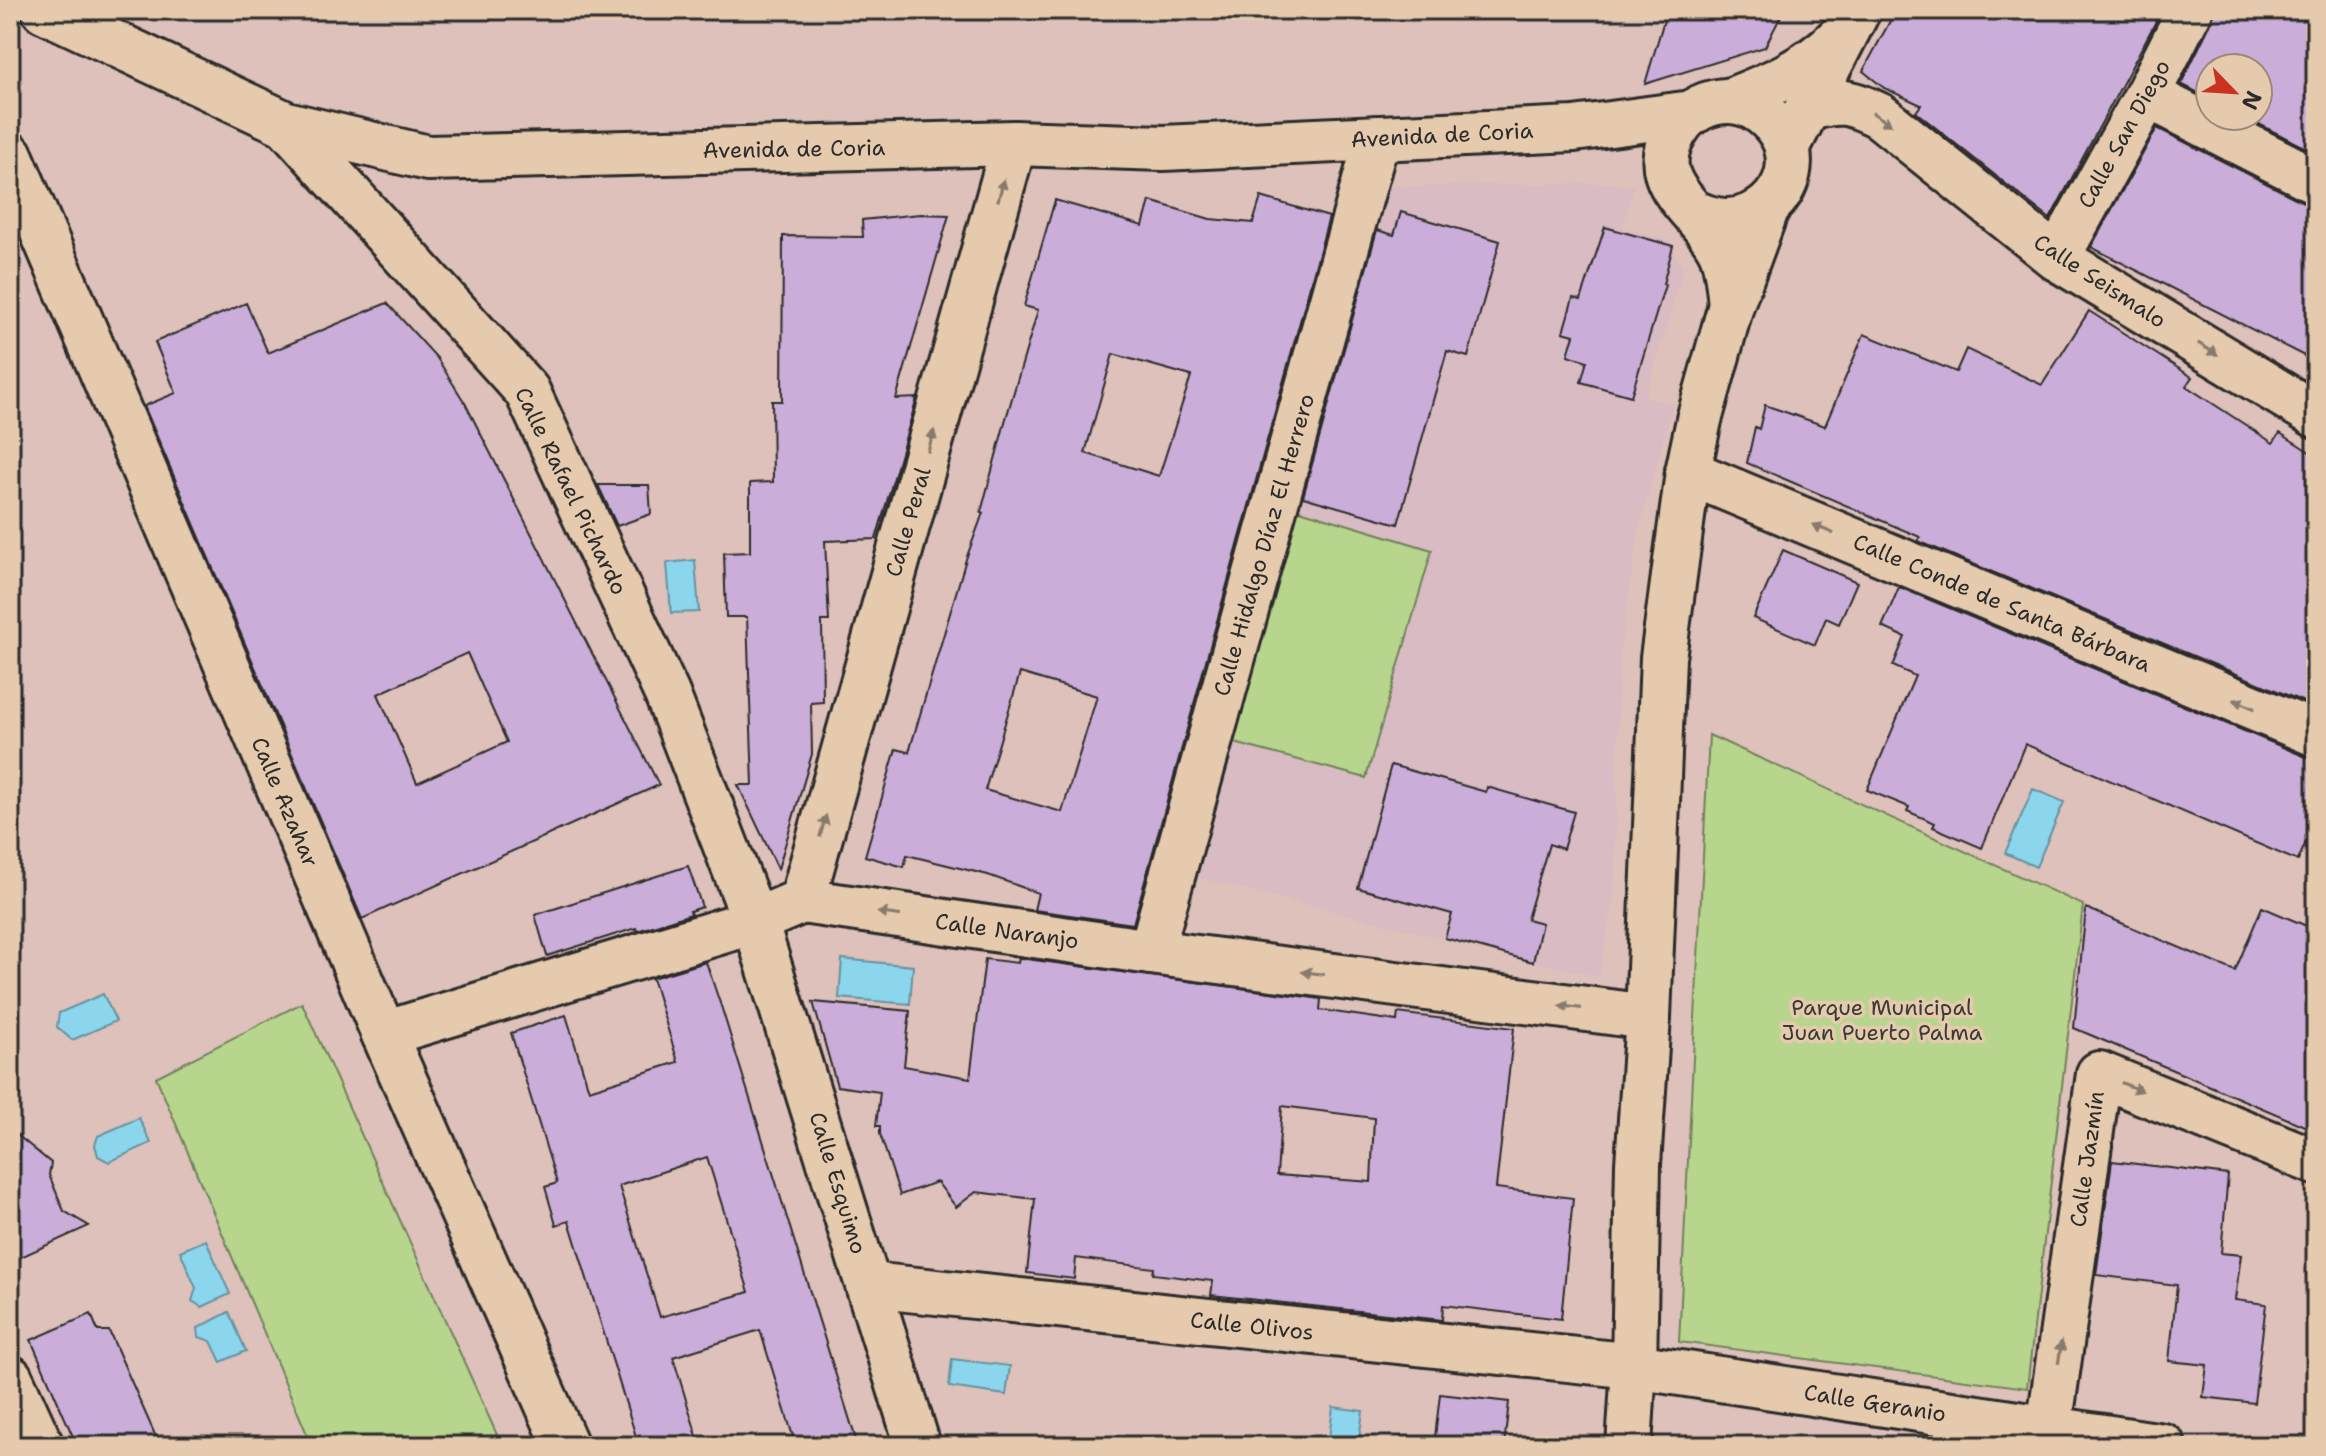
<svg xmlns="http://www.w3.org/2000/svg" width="2326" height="1456" viewBox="0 0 2326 1456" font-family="'Shantell Sans',sans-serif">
  <rect width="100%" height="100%" fill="#dec1ba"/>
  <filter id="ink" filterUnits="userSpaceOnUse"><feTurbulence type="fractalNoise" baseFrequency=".0125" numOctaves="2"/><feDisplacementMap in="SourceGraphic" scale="16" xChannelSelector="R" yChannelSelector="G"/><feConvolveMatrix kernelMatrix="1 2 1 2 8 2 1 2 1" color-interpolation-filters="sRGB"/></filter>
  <g filter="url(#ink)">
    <polygon fill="#d8bbc3" points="1603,183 1634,186 1622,228 1668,241 1683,270 1645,397 1673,404 1639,528 1620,648 1614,897 1599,977 1187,875 1385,187"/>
    <g fill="#b7d58d" stroke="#71805c" stroke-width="2">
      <polygon points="1293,508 1432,550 1366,778 1227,741"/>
      <polygon points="1709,735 2083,905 2027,1388 1679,1342"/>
      <polygon points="302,1003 502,1446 312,1446 156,1077"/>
    </g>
    <g fill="#8cd6ed" stroke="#65929f" stroke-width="2">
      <polygon points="695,560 699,612 671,613 667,563"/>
      <polygon points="2033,789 2064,802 2036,867 2005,853"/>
      <polygon points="842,959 913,966 910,1004 839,998"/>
      <polygon points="103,994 116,1021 72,1040 57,1027 59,1013"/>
      <polygon points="139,1118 151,1143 109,1162 98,1156 95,1145 98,1136"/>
      <polygon points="206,1240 230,1294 202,1307 192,1301 196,1288 180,1251"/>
      <polygon points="229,1312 246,1351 221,1362 211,1341 199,1337 198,1328"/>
      <polygon points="952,1359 1010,1366 1006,1395 949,1387"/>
      <polygon points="1333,1407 1363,1411 1358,1446 1328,1446"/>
    </g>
    <g fill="#cbadd9" stroke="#2b2b2b" stroke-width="2" fill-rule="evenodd">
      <polygon points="1667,10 1784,10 1765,47 1645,84"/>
      <polygon points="1896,10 2162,10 2050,219 1916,112 1921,105 1884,88 1863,71"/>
      <polygon points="2215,10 2316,10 2316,153 2243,116 2258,116 2258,68 2210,68 2210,99 2181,84 2212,21"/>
      <polygon points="2157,128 2305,203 2316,206 2316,362 2091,247"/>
      <path d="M 1261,197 L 1329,217 L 1133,924 L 1034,910 L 1038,893 L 988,875 L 907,855 L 904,867 L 865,856 L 896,749 L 909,752 L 966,559 L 983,513 L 981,512 L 1005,422 L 1038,310 L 1024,306 L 1055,200 L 1143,226 L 1150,201 L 1210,219 L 1253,223 ZM 1113,354 L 1191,376 L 1159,476 L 1085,453 ZM 1020,673 L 1097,696 L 1062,812 L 985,790 Z"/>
      <polygon points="1401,212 1500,241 1468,357 1447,351 1398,524 1303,497 1377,230 1394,235"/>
      <polygon points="920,214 949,215 896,399 917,398 876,539 825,541 829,621 822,621 823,702 811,703 812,754 778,869 738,785 753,785 747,617 726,617 724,553 750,552 750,483 773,482 772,401 782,401 783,236 863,237 862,220"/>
      <polygon points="1605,227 1673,246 1663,284 1665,285 1631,396 1581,382 1587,361 1568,355 1574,335 1563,332 1573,298 1581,300"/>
      <path d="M 246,303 L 268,353 L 387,303 L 437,358 L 465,403 L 659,785 L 362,919 L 144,406 L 176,393 L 155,342 ZM 467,653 L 507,742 L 417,783 L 378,694 Z"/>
      <polygon points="2089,311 2192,377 2186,386 2273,443 2280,433 2316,456 2316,707 1918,541 1920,537 1747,463 1755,427 1759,429 1765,405 1825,426 1864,334 1956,372 1966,349 2042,385"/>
      <polygon points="598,485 649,485 651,514 617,526"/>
      <polygon points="1783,550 1857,582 1839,624 1826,618 1815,645 1753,618"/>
      <polygon points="1899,587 2306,757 2316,758 2316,818 2298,861 2025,744 1982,848 1933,827 1935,823 1907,811 1909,807 1867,790 1915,676 1893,666 1905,637 1882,627"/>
      <polygon points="1391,765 1486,792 1487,787 1574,812 1563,849 1549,844 1527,919 1542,923 1533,962 1445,938 1452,914 1358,888"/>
      <polygon points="688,866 702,907 690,911 691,914 637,931 636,928 547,956 535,915"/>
      <polygon points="2262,907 2316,930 2316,1131 2074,1028 2086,908 2235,971"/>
      <path d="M 1019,958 L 1321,999 L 1320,1010 L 1397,1021 L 1398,1013 L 1514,1028 L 1496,1188 L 1573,1198 L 1561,1319 L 1443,1305 L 1442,1320 L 1211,1295 L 1213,1281 L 1153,1274 L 1154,1268 L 1076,1258 L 1074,1279 L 1027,1273 L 1035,1199 L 976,1192 L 956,1207 L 937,1182 L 900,1195 L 880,1134 L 880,1126 L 876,1126 L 880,1092 L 837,1086 L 813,1002 L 910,1011 L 904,1066 L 970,1078 L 985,959 L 1018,963 ZM 1282,1106 L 1374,1118 L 1371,1182 L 1277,1175 Z"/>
      <path d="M 706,962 L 722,1009 L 858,1446 L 796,1446 L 760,1330 L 673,1357 L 700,1446 L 639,1446 L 569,1221 L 556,1225 L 545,1187 L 557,1183 L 511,1033 L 566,1015 L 589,1090 L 678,1062 L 652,978 ZM 707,1157 L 749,1292 L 660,1317 L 619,1186 Z"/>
      <polygon points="10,1129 51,1163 49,1175 64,1211 89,1226 10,1262"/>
      <polygon points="2112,1161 2228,1175 2221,1253 2241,1255 2235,1300 2266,1304 2254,1403 2203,1397 2207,1365 2169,1361 2177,1285 2096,1275"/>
      <polygon points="91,1314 98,1331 109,1331 160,1446 66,1446 65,1443 74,1439 31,1340"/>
      <polygon points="1440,1394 1509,1402 1504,1446 1434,1446"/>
    </g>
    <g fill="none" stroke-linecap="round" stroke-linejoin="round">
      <g stroke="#2b2b2b" stroke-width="50">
        <g id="street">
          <polyline points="2147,95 2316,181"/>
          <path d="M 1809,108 C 1841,99 1850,101 1880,116 L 2057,258 L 2316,415"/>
          <polyline points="286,124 527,391 667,694 755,921 918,1446"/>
          <polyline points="10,155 384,1034 566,1446"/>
          <polyline points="2057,258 2147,95 2190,10"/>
          <polyline points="1688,472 2316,734"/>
          <polyline points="802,901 1014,143"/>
          <polyline points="1151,952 1377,138"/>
          <polyline points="384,1034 755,921 802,901 1151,952 1648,1017"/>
          <polyline points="870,1285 1634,1366 2163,1446"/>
          <polyline points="10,1378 41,1446"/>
          <polyline points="2049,1429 2099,1074 2316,1162"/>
        </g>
      </g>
      <g stroke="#2b2b2b" stroke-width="50">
        <g id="secondary">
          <polyline points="44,10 286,124 428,158 1014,143 1163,148 1574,129 1692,113"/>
          <path d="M 1729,101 C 1770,85 1807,70 1839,38"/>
          <polyline points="1787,148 1858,10"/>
          <path d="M 1697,214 C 1759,243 1816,174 1775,125 C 1763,111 1748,101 1728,101 C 1710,101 1690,110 1680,124 C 1637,182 1701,207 1721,251 C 1728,267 1729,288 1731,305"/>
          <polyline points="1629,1446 1634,1366 1638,1164 1648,1017 1663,658 1688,472 1699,420 1731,305 1767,207"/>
        </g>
      </g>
      <use href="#street" stroke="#e6caad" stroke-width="44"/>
      <use href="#secondary" stroke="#e6caad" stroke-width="44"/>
    </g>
    <defs><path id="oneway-solid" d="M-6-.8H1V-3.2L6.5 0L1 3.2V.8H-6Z" transform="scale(2)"/></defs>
    <g fill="#887a6c">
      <use href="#oneway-solid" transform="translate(1882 119) rotate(33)"/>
      <use href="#oneway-solid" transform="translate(1001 190) rotate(-74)"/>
      <use href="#oneway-solid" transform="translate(2208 349) rotate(31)"/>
      <use href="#oneway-solid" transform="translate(931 441) rotate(-74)"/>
      <use href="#oneway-solid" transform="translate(1823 529) rotate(-157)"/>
      <use href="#oneway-solid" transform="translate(2244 704) rotate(-157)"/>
      <use href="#oneway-solid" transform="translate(823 826) rotate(-74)"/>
      <use href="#oneway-solid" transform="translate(889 914) rotate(-172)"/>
      <use href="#oneway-solid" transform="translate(1313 973) rotate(-173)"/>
      <use href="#oneway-solid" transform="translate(1570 1007) rotate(-173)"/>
      <use href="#oneway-solid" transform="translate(2132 1087) rotate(22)"/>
      <use href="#oneway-solid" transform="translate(2060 1352) rotate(-82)"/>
    </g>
  </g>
  <g text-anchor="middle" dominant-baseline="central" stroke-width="7" stroke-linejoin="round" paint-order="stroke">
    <g font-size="22" fill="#2b2b2b" stroke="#e6caad">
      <text transform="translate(2124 134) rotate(-61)">Calle San Diego</text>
      <text transform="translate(1442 135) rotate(-3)">Avenida de Coria</text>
      <text transform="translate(794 149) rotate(-1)">Avenida de Coria</text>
      <text transform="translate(2100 281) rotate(33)">Calle Seismalo</text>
      <text transform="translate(571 491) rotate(64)">Calle Rafael Pichardo</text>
      <text transform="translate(908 522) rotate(-74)">Calle Peral</text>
      <text transform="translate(1264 545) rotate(-74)">Calle Hidalgo Díaz El Herrero</text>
      <text transform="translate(2002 603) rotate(23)">Calle Conde de Santa Bárbara</text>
      <text transform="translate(285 802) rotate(67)">Calle Azahar</text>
      <text transform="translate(1007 931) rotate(8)">Calle Naranjo</text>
      <text transform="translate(2087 1159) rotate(-82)">Calle Jazmín</text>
      <text transform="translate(838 1183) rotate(73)">Calle Esquimo</text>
      <text transform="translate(1252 1326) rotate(6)">Calle Olivos</text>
      <text transform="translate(1875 1403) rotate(9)">Calle Geranio</text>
    </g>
    <g font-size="22" fill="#393c35" stroke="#e6caad">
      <text x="1882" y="1007">Parque Municipal<tspan x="1882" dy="25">Juan Puerto Palma</tspan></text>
    </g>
  </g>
  <rect width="2326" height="1456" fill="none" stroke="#e6caad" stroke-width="40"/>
  <rect x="20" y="20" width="2286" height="1416" fill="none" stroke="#2b2b2b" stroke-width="3" filter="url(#ink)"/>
  <g transform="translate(2234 92) rotate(115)"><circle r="38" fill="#e6caad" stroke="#9b8a79" stroke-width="2"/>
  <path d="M0-6L14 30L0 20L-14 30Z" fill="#c8321e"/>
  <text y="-12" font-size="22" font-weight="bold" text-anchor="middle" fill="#2b2b2b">N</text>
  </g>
</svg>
